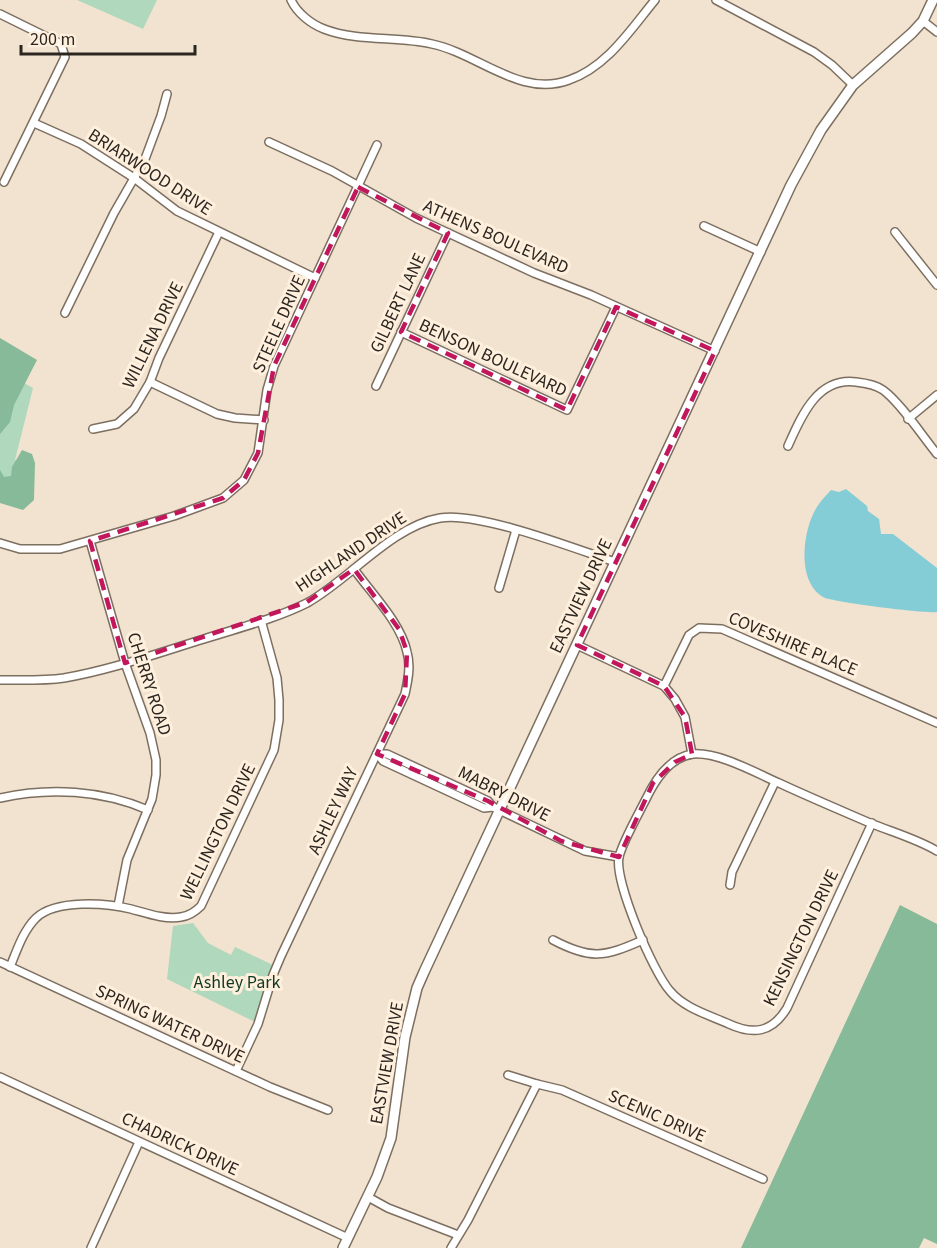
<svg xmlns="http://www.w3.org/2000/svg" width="937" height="1248" viewBox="0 0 937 1248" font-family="'Source Sans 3',sans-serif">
  <rect width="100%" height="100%" fill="#f2e2d0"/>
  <g fill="#afd8bc">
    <polygon points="77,0 157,0 143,29"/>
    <polygon points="0,370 33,388 15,460 31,467 0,492"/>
    <polygon points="193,923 208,943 231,955 235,947 273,965 255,1022 167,979 173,926"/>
  </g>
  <g fill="#86ba98">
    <polygon points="0,338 37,360 14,405 10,422 0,434"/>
    <polygon points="22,450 32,454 35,463 34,500 23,510 0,503 0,470 4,477 11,476 12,467"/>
    <polygon points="900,905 937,924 937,1244 924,1238 919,1248 741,1248"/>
  </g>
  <path fill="#84cdd7" d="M 846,489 L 867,506 L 868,511 L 879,519 L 881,534 L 893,534 L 937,568 L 937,612 C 927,614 831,602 823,597 C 795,581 803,525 819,504 C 822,499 827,495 831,490 L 839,492 Z"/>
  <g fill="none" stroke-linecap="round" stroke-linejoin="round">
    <g stroke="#7d6f60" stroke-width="10">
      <g id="minor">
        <path d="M 291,0 C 297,13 311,24 324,29 C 358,42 397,36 432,44 C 479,54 520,98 569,80 C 607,67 631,29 655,0"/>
        <polyline points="716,0 814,52 832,65 853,85"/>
        <polyline points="0,14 61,44 65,57 4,182"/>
        <polyline points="923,21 937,32"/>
        <polyline points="34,123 81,144 134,178 177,211 315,278"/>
        <polyline points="269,142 332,171 416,218 534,273 591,295 715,351"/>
        <polyline points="704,226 761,252"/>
        <polyline points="895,232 937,285"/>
        <polyline points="65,313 114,213 145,159 161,116 167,94"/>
        <polyline points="401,332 567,410 616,307"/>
        <polyline points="150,382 217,414 235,418 264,420"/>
        <polyline points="376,386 448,233"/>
        <polyline points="908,419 937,395"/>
        <polyline points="93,429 117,424 134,409 150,382 159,358 219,232"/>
        <path d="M 788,446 C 801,417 817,377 856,382 C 865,383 876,385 883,390 C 900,402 923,437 937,454"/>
        <polyline points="90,541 125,663 150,733 156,760 156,775 152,799 127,860 118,906"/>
        <polyline points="0,543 20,549 60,549 174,516 223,498 244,480 258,453 267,390 274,366 377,145"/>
        <polyline points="499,588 516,530"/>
        <polyline points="577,645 664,686 675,699 685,717 692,754"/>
        <path d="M 0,680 C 21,680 43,681 64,678 C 111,670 158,653 204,639 C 238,628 275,619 307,603 C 349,580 392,526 440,518 C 478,511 576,549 615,562"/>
        <polyline points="664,686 689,635 699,628 722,629 937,723"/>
        <polyline points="377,754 387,754 488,801 493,807 585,851 619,857"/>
        <polyline points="377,754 383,761 484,808 493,807"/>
        <path d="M 0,798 C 49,787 102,790 148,810"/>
        <path d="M 872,823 L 787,1008 C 772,1033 753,1035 729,1024 C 709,1015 684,1008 670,991 C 653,972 614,881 619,857 C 622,843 639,813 646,799 C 655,780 670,757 693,754 C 719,752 756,773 779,783 C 809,797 840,810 870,823 C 892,832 917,839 937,851"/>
        <polyline points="730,885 732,872 775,782"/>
        <path d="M 553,940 C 591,960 604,957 643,940"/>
        <polyline points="0,962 270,1087 328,1110"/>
        <path d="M 10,967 C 17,950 23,931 36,918 C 56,899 106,903 131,909 C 146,913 165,920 181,917 C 189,916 195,912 201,906 L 274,750 L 279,720 L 279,700 L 277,678 L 261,620"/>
        <path d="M 236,1071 L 258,1024 L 273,975 L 281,956 L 405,694 C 408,680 411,666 407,652 C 401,623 371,593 354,569"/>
        <polyline points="0,1077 348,1238"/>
        <polyline points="537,1084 562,1090 763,1179"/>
        <polyline points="368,1197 388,1208 458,1235"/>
        <polyline points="91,1248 139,1142"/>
        <polyline points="451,1248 468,1220 537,1084 508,1075"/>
      </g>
    </g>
    <g stroke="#7d6f60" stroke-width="12">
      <polyline id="tertiary" points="343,1248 377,1177 391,1138 405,1037 417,988 424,972 791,185 821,130 853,85 912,33 923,21 933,0"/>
    </g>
    <use href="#minor" stroke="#fff" stroke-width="7"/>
    <use href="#tertiary" stroke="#fff" stroke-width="9"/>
  </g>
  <path fill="none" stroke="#c2185b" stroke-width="4.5" stroke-dasharray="12 8" stroke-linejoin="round" d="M 358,187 L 448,233 L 401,332 L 567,410 L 616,307 L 715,351 L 577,645 L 664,686 L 685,717 L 692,754 L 675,762 L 653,783 L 619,857 L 561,841 L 488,801 L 377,754 L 405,694 L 407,652 L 399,629 L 354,569 L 307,602 L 125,663 L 90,541 L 223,498 L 244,480 L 258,453 L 274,366 Z"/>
  <g text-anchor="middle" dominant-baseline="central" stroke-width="6" stroke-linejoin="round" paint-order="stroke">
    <g font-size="18" fill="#2c2620" stroke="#ffefdd">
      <text transform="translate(150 172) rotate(33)">BRIARWOOD DRIVE</text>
      <text transform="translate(496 237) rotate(24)">ATHENS BOULEVARD</text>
      <text transform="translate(398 303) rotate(-65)">GILBERT LANE</text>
      <text transform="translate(279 324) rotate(-66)">STEELE DRIVE</text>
      <text transform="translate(153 335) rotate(-64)">WILLENA DRIVE</text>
      <text transform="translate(493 358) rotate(25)">BENSON BOULEVARD</text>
      <text transform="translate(351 552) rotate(-34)">HIGHLAND DRIVE</text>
      <text transform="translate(581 596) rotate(-65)">EASTVIEW DRIVE</text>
      <text transform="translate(793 644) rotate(23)">COVESHIRE PLACE</text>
      <text transform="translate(149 684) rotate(72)">CHERRY ROAD</text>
      <text transform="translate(504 794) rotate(27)">MABRY DRIVE</text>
      <text transform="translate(333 811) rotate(-65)">ASHLEY WAY</text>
      <text transform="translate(218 832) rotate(-64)">WELLINGTON DRIVE</text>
      <text transform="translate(801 938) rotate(-64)">KENSINGTON DRIVE</text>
      <text transform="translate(170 1024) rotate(25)">SPRING WATER DRIVE</text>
      <text transform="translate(387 1063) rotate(-80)">EASTVIEW DRIVE</text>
      <text transform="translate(657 1116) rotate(24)">SCENIC DRIVE</text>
      <text transform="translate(180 1144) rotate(25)">CHADRICK DRIVE</text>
    </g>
    <g font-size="18" fill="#0e3821" stroke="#ffefdd">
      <text x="237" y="982">Ashley Park</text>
    </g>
  </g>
  <path d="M21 45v9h174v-9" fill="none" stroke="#2c2620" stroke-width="3"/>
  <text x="30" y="45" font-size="18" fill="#2c2620" stroke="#ffefdd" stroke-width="4.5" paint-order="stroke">200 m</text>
</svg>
